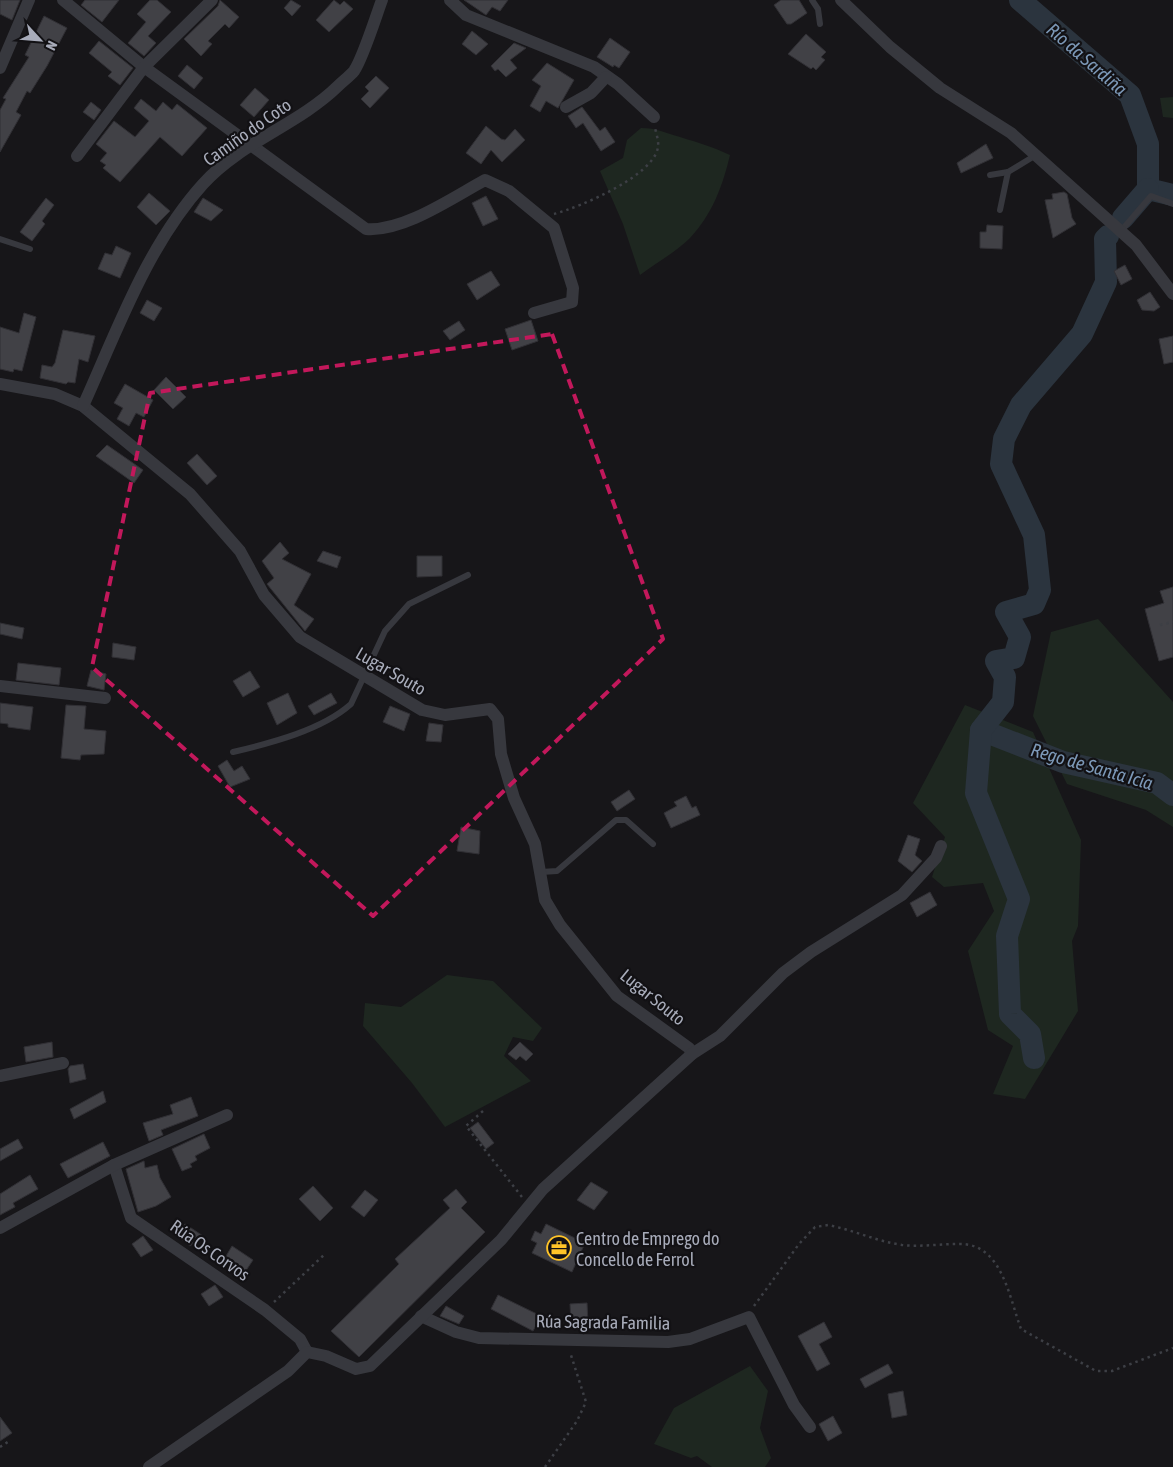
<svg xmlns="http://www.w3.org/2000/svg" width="1173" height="1467" viewBox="0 0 1173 1467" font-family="'Asap Condensed',sans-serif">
  <rect width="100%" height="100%" fill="#171619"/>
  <g fill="#1e2720">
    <polygon points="1173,97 1173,118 1163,117 1160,98"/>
    <path d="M 641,128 C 656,128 666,133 680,137 C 699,143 711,146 730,155 C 723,185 712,215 690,238 C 676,252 656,263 640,275 L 623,224 L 600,171 L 623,158 L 627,140 Z"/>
    <polygon points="1098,619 1173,702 1173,827 1146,810 1067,784 1033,716 1051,632"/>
    <polygon points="965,705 1033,732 1081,840 1078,926 1072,941 1078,1011 1025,1099 993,1094 1013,1046 988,1030 968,951 994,911 983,883 944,887 932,877 945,837 913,803"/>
    <polygon points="447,975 493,981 542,1028 533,1041 513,1037 504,1056 531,1081 445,1127 412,1083 363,1026 365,1003 401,1007"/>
    <polygon points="750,1366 768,1391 760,1428 771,1458 765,1467 712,1467 697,1456 691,1458 654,1444 674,1408"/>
  </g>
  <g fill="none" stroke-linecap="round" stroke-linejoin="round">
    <g stroke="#2b343e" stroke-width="22">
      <polyline points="1020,0 1130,95 1148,144 1148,189 1173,195"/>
      <polyline points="1123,218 1148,189"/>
      <polyline points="981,730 1063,762 1157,783 1173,795"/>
      <polyline points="1034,1058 1030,1034 1010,1014 1007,936 1019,899 976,793 981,730 1003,702 1005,677 996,661 1014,658 1020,637 1006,612 1034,604 1040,590 1034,535 1001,464 1004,439 1021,405 1082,334 1106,282 1105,239 1108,236"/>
    </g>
  </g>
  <g fill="#414146" stroke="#313035">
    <polygon points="0,0 20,0 12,20 0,14"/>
    <polygon points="85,0 119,0 102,22 81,5"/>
    <polygon points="150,0 157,0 171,12 148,36 156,43 144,56 128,43 146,22 137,14"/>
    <polygon points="220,0 239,17 229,28 225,24 208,41 212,44 201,56 184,39 218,6"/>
    <polygon points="291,0 301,6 292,16 284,8"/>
    <polygon points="334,0 340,5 344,1 353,9 329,32 316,20"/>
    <polygon points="464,0 508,0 500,11 492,7 486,15"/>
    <polygon points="781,0 799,0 807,13 791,24 787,24 774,5"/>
    <polygon points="44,16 67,28 47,66 30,93 27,91 16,112 21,115 0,152 0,110 6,99 3,98 29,57 25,55"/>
    <polygon points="472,31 488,44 476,55 462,44"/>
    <polygon points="806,34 826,52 821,57 825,60 816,70 813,67 811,69 788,54"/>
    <polygon points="610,38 630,52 619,68 614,65 613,67 597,57"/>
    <polygon points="99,41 133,68 120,85 108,76 112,72 89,53"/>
    <polygon points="514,43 526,48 510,60 517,68 506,77 498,69 495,71 491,66"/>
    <polygon points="547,63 574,80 558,108 546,101 540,112 530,106 541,86 532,80"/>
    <polygon points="187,65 203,78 194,89 178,76"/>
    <polygon points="376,76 389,88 370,108 361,99 369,91 365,87"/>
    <polygon points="255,88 269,100 254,117 240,105"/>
    <polygon points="141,99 156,111 163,102 172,110 177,104 207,128 182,156 160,137 120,182 103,168 106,165 100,161 107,153 96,144 114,121 135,137 149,121 134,108"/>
    <polygon points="91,102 101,110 94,120 83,112"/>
    <polygon points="582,107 600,131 605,127 615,142 601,151 583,123 576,128 568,116"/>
    <polygon points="486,126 501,139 505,140 515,129 525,140 502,162 491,150 481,164 466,153"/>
    <polygon points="986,144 993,158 961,173 957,163"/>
    <polygon points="1064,192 1067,194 1072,218 1076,224 1053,238 1045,200 1053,199 1052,194"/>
    <polygon points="149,193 170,211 156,225 137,207"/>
    <polygon points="486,196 498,219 483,226 472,203"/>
    <polygon points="46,198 54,205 42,221 45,224 32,241 20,232"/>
    <polygon points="203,198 223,210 211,221 194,212"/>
    <polygon points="987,225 1003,226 1002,249 980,248 980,232 986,232"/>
    <polygon points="116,246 131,253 120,278 98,269 105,253 112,255"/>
    <polygon points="1125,265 1132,279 1121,285 1114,271"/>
    <polygon points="491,271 500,285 477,300 467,284"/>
    <polygon points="1150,292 1160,307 1154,311 1142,310 1137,300"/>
    <polygon points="147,300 162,308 154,321 140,313"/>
    <polygon points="24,313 36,317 22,371 14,369 13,372 0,369 0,327 19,333"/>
    <polygon points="531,320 538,341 512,350 505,329"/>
    <polygon points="459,321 465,330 450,340 443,331"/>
    <polygon points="63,330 95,336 88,362 79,359 75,383 68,382 66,384 40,378 42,365 52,367 55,363"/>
    <polygon points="1173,336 1173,362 1164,364 1159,339"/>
    <polygon points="166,377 186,397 173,409 154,390"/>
    <polygon points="125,384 153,400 144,417 136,413 129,426 117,419 123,408 114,403"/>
    <polygon points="107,445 143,470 134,483 96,456"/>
    <polygon points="197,454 217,476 207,485 187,463"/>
    <polygon points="280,542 289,553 282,559 311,574 294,605 314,619 305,631 267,584 274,578 262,561"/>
    <polygon points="323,551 341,557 337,568 317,561"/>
    <polygon points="417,556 442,556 442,576 417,577"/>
    <polygon points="1173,587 1173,657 1159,661 1145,609 1164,603 1160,591"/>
    <polygon points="0,623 24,628 22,639 0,634"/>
    <polygon points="113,643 136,647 134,660 112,657"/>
    <polygon points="18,663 61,668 59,685 16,680"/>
    <polygon points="91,670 106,674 104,690 87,686"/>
    <polygon points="250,671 260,687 243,697 233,681"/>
    <polygon points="288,693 297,713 277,725 267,703"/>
    <polygon points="331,693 337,703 314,715 308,706"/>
    <polygon points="0,703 33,707 30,730 8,727 8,724 0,723"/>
    <polygon points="66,705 86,706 84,729 106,731 104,754 81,755 80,760 61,758"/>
    <polygon points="390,706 410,714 404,731 383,722"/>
    <polygon points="429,723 443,725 441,742 426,741"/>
    <polygon points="227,760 234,771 242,766 250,779 230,787 218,766"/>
    <polygon points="629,790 635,799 617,811 611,802"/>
    <polygon points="686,796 692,808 696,806 700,815 671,828 664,813 677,806 674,802"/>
    <polygon points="461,827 480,831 479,854 457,851"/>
    <polygon points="908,835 920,839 915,855 922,861 912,872 898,861"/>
    <polygon points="930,892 937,905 917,917 910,903"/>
    <polygon points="52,1042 53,1057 26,1062 24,1047"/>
    <polygon points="520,1042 533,1054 526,1061 520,1056 516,1060 508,1054"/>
    <polygon points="83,1064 86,1079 70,1083 68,1069 70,1066"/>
    <polygon points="103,1091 106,1102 74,1119 70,1109"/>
    <polygon points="191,1097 198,1116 161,1130 163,1135 149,1141 143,1123 173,1114 170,1105"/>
    <polygon points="478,1122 494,1143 486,1149 470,1128"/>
    <polygon points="204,1134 210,1148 195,1156 197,1160 190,1164 192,1167 182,1171 172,1149"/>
    <polygon points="18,1139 23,1148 0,1161 0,1149"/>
    <polygon points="103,1142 110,1156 68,1178 60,1164"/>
    <polygon points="144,1161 145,1168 157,1165 160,1178 171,1197 156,1206 138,1212 126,1169"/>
    <polygon points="30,1175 38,1189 13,1203 15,1207 0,1215 0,1194"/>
    <polygon points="591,1182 608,1192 594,1210 577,1200"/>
    <polygon points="313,1186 333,1208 320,1221 299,1199"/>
    <polygon points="456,1189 467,1202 461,1208 485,1232 359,1357 331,1331 399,1264 395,1259 450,1208 443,1200"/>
    <polygon points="365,1190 378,1200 364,1217 351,1207"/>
    <polygon points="185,1224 203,1236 190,1246 177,1236"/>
    <polygon points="546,1224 585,1243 572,1272 532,1253 537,1243 531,1240 535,1231 541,1234"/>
    <polygon points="143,1236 153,1250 141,1257 132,1244"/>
    <polygon points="232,1246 253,1260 245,1272 225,1258"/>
    <polygon points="215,1285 223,1297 209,1306 201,1294"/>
    <polygon points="498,1295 541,1316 533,1331 491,1309"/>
    <polygon points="587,1303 588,1324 571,1324 570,1304"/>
    <polygon points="446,1306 464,1316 459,1324 440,1316"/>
    <polygon points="824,1322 832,1337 819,1344 830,1364 817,1371 798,1336"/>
    <polygon points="888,1364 893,1373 865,1388 860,1379"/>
    <polygon points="903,1391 907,1415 892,1418 888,1394"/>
    <polygon points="833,1416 842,1433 828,1441 819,1424"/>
    <polygon points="0,1417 12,1433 0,1441"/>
  </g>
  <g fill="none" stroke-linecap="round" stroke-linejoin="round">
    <g stroke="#3d3f45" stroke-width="2.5" stroke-dasharray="2.5 4" stroke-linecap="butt">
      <path d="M 554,214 C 580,207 654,176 658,147 C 659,141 656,133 655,128"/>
      <polyline points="1160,625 1173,622"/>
      <polyline points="483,1111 466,1126 522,1197"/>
      <polyline points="274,1302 325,1254"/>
      <path d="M 754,1306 L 799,1244 L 815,1227 L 828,1225 C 853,1230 876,1241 902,1245 C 920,1247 940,1244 959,1244 C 1002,1243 1009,1297 1021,1329 L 1096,1371 L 1112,1371 L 1173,1348"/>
      <polyline points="0,1447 11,1440"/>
      <polyline points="545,1467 577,1421 586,1402 570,1352"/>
    </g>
    <g stroke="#37383e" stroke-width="6">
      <polyline points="812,0 818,9 820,24"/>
      <polyline points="990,175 1008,172 1036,155"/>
      <polyline points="1000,210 1008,172"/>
      <polyline points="1121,231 1151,196 1173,204"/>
      <polyline points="0,239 30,249"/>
      <path d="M 233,752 C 271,743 322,730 351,704 L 385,631 L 409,604 L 468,575"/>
      <polyline points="541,872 557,871 616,820 626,820 653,844"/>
    </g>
    <g stroke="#37383e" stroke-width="12">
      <path d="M 63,0 L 144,67 L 366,229 C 403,232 452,198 485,180 L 509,191 L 554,228 L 573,288 L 572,302 L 534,313"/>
      <polyline points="450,0 466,15 594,67 618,84 654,117"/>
      <polyline points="841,0 890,47 940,88 1011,133 1136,245 1173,294"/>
      <polyline points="0,68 29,0"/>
      <polyline points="566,107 591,93 606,77"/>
      <polyline points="77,156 144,67 212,0"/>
      <polyline points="0,384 55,394 83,406 190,494 240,551 264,595 300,637 422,710 445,715 490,709 498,719 501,754 514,798 535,844 545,900 560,925 617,996 689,1048 692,1054"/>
      <path d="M 83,406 C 117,331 147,246 203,184 C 241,142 298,125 338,86 C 343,81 350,76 354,71 C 363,58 376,16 382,0"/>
      <polyline points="0,686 105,698"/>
      <polyline points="0,1076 63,1063"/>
      <polyline points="114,1165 131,1218 265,1310 300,1339 307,1352"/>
      <polyline points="0,1228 114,1165 227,1115"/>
      <polyline points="421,1316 456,1332 479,1338 668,1342 690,1339 749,1317 794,1405 810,1427"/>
      <polyline points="149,1467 288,1371 307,1352 326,1356 356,1369 370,1366 501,1240 543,1189 692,1054 720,1036 783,973 811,952 902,895 936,858 941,846"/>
    </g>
  </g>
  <path fill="none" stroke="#c2185b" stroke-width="4" stroke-dasharray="10 6" stroke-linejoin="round" d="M 552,334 L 663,639 L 373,916 L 92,667 L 150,393 Z"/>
  <defs>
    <g id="office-ring" transform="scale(1.25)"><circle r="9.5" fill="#121114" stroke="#ffc428" stroke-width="1.5"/><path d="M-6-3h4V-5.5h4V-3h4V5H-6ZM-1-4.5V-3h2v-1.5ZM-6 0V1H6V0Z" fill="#ffc428"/></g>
  </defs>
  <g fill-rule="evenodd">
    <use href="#office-ring" x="559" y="1248"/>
  </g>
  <g text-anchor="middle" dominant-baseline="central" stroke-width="4.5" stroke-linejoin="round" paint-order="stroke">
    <g font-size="18" fill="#a8acba" stroke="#121114">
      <text transform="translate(247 132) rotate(-35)">Camiño do Coto</text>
      <text transform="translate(391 671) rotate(30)">Lugar Souto</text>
      <text transform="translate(653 997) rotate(39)">Lugar Souto</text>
      <text transform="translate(210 1250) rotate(35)">Rúa Os Corvos</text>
      <text transform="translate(603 1322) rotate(1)">Rúa Sagrada Familia</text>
    </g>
    <g font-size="18" fill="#a8acba" stroke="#121114" text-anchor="start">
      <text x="576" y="1238">Centro de Emprego do<tspan x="576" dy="21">Concello de Ferrol</tspan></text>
    </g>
    <g font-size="19" font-style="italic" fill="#7c98b7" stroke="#121114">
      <text transform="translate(1087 59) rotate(41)">Río da Sardiña</text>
      <text transform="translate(1092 766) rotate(16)">Rego de Santa Icía</text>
    </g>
  </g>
  <g transform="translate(40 40) rotate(116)" stroke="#121114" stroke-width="4" paint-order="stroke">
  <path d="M0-4L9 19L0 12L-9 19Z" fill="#a8acba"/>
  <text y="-8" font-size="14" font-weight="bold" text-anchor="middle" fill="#a8acba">N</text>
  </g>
</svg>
